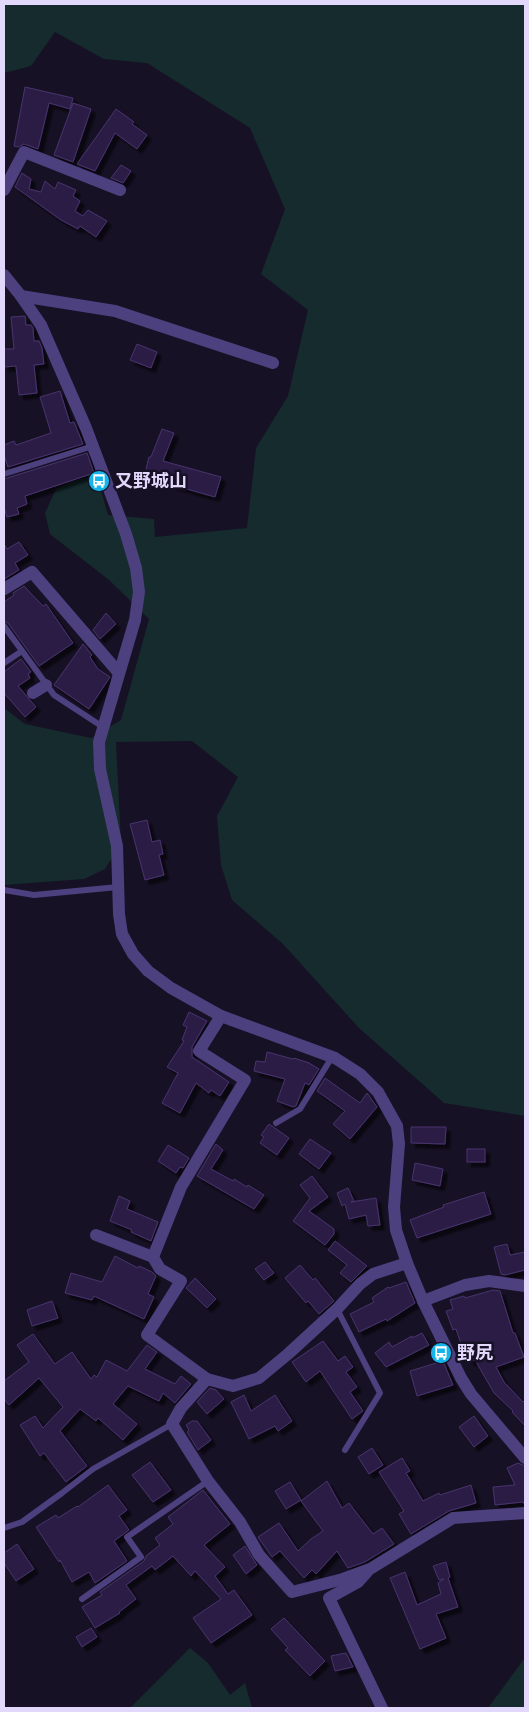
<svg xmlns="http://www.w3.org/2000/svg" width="529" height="1712" viewBox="0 0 529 1712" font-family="'Varela Round','Noto Sans JP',sans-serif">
  <defs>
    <filter id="shadow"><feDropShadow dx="4.5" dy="4.5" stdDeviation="1" flood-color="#0009"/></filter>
  </defs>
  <rect width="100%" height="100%" fill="#171125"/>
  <g fill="#152b2e">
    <polygon points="4,4 525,4 525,1116 444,1103 359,1028 283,944 232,900 221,865 217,816 238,777 192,741 116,742 121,844 105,869 84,879 4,885 4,708 25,724 91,738 121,720 149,619 109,580 50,534 45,513 56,489 72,481 97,476 108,515 154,519 155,537 247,528 256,448 288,396 308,310 261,274 285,209 250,128 147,63 104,59 55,32 31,66 4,73"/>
    <polygon points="190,1648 208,1663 230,1695 245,1683 252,1708 130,1708"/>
    <polygon points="525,1658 525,1708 488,1708 524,1659"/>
  </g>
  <g fill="#2c1f44" stroke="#48336e" filter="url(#shadow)">
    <polygon points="25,87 73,98 70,109 49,103 38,149 24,144 18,147 14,146"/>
    <polygon points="73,103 91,109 73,162 54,155"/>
    <polygon points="116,109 134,122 132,124 147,135 137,149 115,133 95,171 77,164"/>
    <polygon points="121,165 131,171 123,183 111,178"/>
    <polygon points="22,173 31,179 29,189 41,192 45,181 55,189 58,182 76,190 73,196 80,201 75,211 83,216 88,210 107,221 96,237 80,226 78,229 61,220 15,187"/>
    <polygon points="25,316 26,325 31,325 33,328 34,341 39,341 42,348 44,364 34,365 37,393 19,395 16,366 4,367 4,349 14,349 11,317"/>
    <polygon points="137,344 157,352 151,368 130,360"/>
    <polygon points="60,391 70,423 74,422 83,444 8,467 4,455 4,445 14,441 16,445 51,433 40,397"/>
    <polygon points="162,429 174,433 163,461 221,477 215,497 144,477 149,457 151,457"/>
    <polygon points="87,453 94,473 25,496 27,504 17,508 19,514 7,517 4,507 4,479"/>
    <polygon points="19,542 28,555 15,563 19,570 4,579 4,544 7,549"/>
    <polygon points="24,586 43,606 46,604 73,643 39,666 8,623 4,621 4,602 14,595 13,593"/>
    <polygon points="106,613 116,624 100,639 93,630"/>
    <polygon points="83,644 92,655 90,657 98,669 110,677 89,709 54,685"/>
    <polygon points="21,659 31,672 28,674 30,678 18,686 36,707 25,717 4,693 4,672"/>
    <polygon points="147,820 152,842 160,840 163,854 159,855 164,875 145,880 130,824"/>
    <polygon points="189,1012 207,1021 192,1047 192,1057 229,1082 220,1096 211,1090 209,1093 196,1083 180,1113 162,1103 178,1073 167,1067 184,1041 182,1040 187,1027 183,1025"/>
    <polygon points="267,1052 293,1059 294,1058 309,1063 319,1069 309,1085 305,1083 296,1106 293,1107 277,1101 285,1079 254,1071 256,1061 265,1062"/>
    <polygon points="325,1078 360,1103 367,1093 377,1107 350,1139 333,1124 345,1111 317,1091"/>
    <polygon points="269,1124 289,1138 277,1155 260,1143 264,1137 261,1135"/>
    <polygon points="411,1127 446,1127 445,1144 411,1143"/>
    <polygon points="310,1139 331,1153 319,1169 299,1154"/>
    <polygon points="216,1144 223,1150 211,1169 233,1181 234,1179 247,1187 248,1185 264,1195 254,1209 197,1176"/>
    <polygon points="168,1145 189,1158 183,1168 180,1167 176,1173 158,1161"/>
    <rect x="467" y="1149" width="18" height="13"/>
    <polygon points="415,1163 443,1169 440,1186 412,1180"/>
    <polygon points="312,1176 328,1197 309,1211 334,1229 334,1234 325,1245 293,1221 310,1198 300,1185"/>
    <polygon points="348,1188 354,1201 351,1202 376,1198 380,1225 368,1226 366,1215 349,1219 345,1204 342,1206 337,1193"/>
    <polygon points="484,1192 491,1214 417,1238 410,1220 444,1207 443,1205"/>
    <polygon points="119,1196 130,1201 127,1209 158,1222 151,1241 131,1232 132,1230 110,1221"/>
    <polygon points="335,1241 367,1266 351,1282 340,1273 347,1265 328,1250"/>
    <polygon points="507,1244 510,1255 525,1252 525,1270 505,1275 501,1274 494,1247"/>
    <polygon points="115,1256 138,1268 139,1266 152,1272 156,1276 148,1294 154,1297 144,1319 94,1296 92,1300 65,1293 71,1273 102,1282"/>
    <polygon points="265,1262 274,1273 264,1280 255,1269"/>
    <polygon points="300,1265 313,1280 315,1278 334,1301 319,1314 308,1301 306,1303 285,1278"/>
    <polygon points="195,1278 216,1299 207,1308 186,1288"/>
    <polygon points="406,1282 415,1303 387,1321 386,1319 359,1332 350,1314 374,1302 372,1298 388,1287 389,1288"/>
    <polygon points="493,1290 500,1291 513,1333 515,1333 524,1357 496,1367 504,1382 523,1402 525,1400 525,1426 512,1412 513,1411 494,1393 475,1360 470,1362 464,1343 461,1344 456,1329 453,1330 446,1311 453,1309 450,1300 464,1296 465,1298"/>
    <polygon points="52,1301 58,1318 32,1326 27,1310"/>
    <polygon points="422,1333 429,1345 386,1367 375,1353 389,1342 392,1347 412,1336 412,1338"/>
    <polygon points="33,1334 55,1364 72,1352 91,1379 94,1375 97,1377 106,1360 127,1371 147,1345 157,1352 145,1369 175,1384 181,1376 191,1384 175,1403 163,1393 159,1401 128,1386 113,1404 137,1424 123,1440 98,1418 96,1421 80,1409 60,1431 87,1466 66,1482 44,1453 40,1456 20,1425 35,1416 43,1428 63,1407 39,1378 9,1405 4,1399 4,1381 29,1362 17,1345"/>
    <polygon points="323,1341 338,1361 345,1356 353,1367 346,1372 357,1387 350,1392 363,1411 352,1419 320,1371 306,1382 292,1362"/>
    <polygon points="443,1361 453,1385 417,1396 410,1371"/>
    <polygon points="210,1388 216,1390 224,1399 207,1414 197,1402"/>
    <polygon points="244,1395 251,1411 275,1395 292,1421 278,1431 275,1426 249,1439 231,1402"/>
    <polygon points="474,1416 488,1436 474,1447 459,1427"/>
    <polygon points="192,1421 197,1421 211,1440 198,1450 187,1432 189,1430 186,1425"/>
    <polygon points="372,1448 383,1465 369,1474 358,1457"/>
    <polygon points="402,1458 410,1471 406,1473 423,1501 439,1493 440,1495 471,1485 476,1503 449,1511 411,1534 399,1514 404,1511 379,1472"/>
    <polygon points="150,1462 171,1490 153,1502 132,1475"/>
    <polygon points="518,1463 525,1466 525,1505 523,1502 495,1505 493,1487 515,1485 507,1468"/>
    <polygon points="327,1481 342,1508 349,1503 373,1534 382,1528 394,1544 365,1562 348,1568 337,1551 316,1574 312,1570 304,1578 280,1551 272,1557 258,1537 279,1523 298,1551 311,1539 323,1531 301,1501"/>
    <polygon points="290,1482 301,1500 286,1509 275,1491"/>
    <polygon points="108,1485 127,1510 119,1516 129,1530 114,1541 127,1561 95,1583 89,1572 72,1582 60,1560 59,1562 36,1527 56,1515 58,1518 77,1506 78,1507"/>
    <polygon points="203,1490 230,1524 204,1545 225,1567 215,1576 228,1594 234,1590 252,1615 211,1643 193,1618 221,1599 195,1571 191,1576 173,1556 155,1570 152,1566 126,1585 136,1599 119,1612 120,1613 95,1628 82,1607 102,1595 100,1592 144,1561 146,1556 160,1545 155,1538 173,1524 168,1517"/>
    <polygon points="17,1544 34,1569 16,1581 4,1563 4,1553"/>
    <polygon points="245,1546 257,1565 246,1574 233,1555"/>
    <polygon points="446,1562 450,1577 448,1578 458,1607 436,1614 446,1638 420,1649 390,1578 405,1572 417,1605 441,1594 438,1583 444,1579 439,1580 433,1566"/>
    <polygon points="284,1618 325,1661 310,1676 285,1650 288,1648 271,1629"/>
    <polygon points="91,1628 97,1637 82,1647 76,1637"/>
    <polygon points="346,1653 353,1667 335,1671 331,1656"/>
  </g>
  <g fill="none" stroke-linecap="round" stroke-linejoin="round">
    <g stroke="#4d407f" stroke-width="6">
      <polyline points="4,474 93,446"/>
      <polyline points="4,626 54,695 103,727"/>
      <polyline points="4,663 22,651"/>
      <polyline points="4,890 34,895 118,887"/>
      <polyline points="276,1123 300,1109 332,1057"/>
      <polyline points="337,1309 380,1393 345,1450"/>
      <polyline points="4,1528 22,1522 62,1493 93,1469 172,1424"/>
      <polyline points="82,1599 141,1557 127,1537 208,1481"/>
    </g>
    <g stroke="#4d407f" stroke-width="12">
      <polyline points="4,190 24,152 120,190"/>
      <polyline points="21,296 115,311 273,363"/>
      <polyline points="4,589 32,572 119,673"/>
      <polyline points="33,693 46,685"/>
      <polyline points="221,1016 199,1051 245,1080 181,1187 153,1257 160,1269 181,1281 147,1335 207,1379 233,1386 259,1378 288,1354 337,1309 360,1284 373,1274 407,1263"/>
      <polyline points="96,1235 153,1257"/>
      <polyline points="423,1301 465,1285 489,1281 525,1286"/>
      <polyline points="207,1379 181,1408 172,1424 208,1481 240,1522 259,1555 292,1592 343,1579 370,1569 453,1518 525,1513"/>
      <polyline points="367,1572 358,1582 329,1598 382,1708"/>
    </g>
    <polyline stroke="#4d407f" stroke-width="12" points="4,275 21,296 41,325 86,428 126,534 136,568 139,592 135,620 99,742 100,769 117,846 119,914 122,934 133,954 148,971 171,988 221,1016 335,1058 360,1074 378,1092 397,1126 399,1144 394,1207 396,1230 407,1263 423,1301 461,1378 471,1394 525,1458"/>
  </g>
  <defs>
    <g id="bus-disc" transform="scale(1.125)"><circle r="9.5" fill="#15b4eb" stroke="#171125"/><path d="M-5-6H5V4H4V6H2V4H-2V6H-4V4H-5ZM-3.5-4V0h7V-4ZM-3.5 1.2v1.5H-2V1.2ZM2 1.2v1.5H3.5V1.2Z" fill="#fff"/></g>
  </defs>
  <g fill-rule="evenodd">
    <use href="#bus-disc" x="99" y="481"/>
    <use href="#bus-disc" x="441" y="1353"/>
  </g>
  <g text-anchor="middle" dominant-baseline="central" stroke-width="5" stroke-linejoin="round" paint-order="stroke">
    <g font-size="18" font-weight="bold" fill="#e2d8fc" stroke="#171125" text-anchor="start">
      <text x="115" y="481">又野城山</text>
      <text x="457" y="1353">野尻</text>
    </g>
  </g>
  <rect width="529" height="1712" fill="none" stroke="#e2d8fc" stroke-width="10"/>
</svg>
